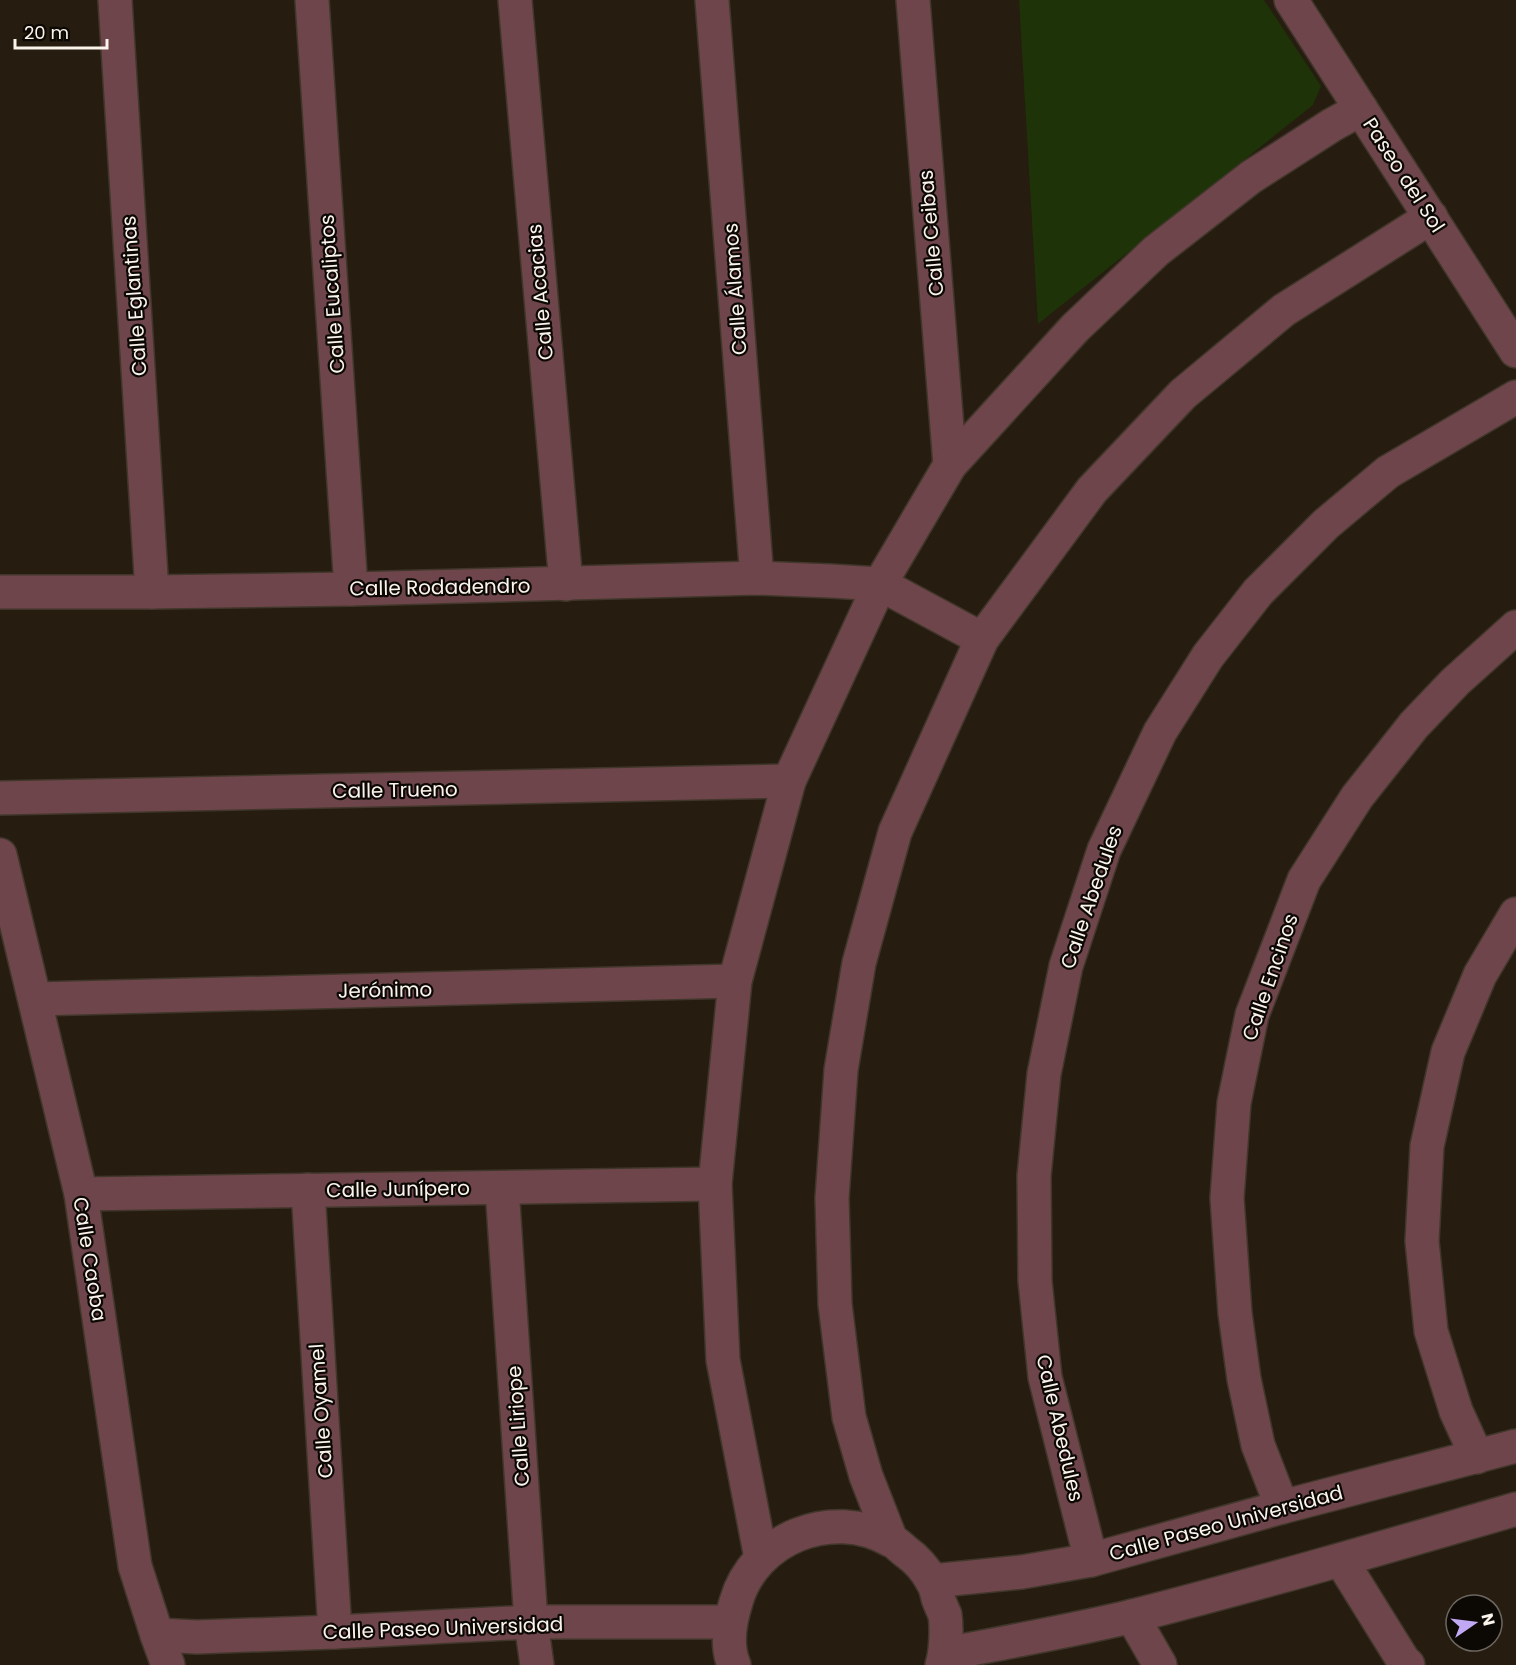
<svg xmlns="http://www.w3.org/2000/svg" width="1516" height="1665" viewBox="0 0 1516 1665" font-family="Poppins,sans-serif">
  <rect width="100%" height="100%" fill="#261c10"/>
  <polygon fill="#1e3307" points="1019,0 1264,0 1321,86 1313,105 1038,324"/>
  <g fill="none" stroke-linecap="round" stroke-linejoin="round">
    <g stroke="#40362a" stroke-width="36">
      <g id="minor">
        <polyline points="115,0 152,592"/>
        <polyline points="312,0 351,589"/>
        <polyline points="515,0 566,584"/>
        <polyline points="712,0 757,578"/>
        <polyline points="913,0 950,465"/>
        <polyline points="1291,0 1516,351"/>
        <polyline points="0,592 152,592 351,589 757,578 831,581 880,584 982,639"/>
        <polyline points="0,798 789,781"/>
        <polyline points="0,855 81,1194 135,1566 157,1635 168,1665"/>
        <polyline points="36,999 735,981"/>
        <polyline points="502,1188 531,1622 537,1665"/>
        <polyline points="308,1190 335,1632"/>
        <polyline points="81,1194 715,1184"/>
        <polyline points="1477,1457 1456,1411 1431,1331 1422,1241 1427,1146 1448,1052 1480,975 1516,914"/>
        <polyline points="1282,1507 1258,1445 1244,1379 1235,1313 1227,1198 1234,1103 1252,1015 1304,880 1357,797 1414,725 1455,682 1516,627"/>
        <polyline points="891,1540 866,1476 849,1417 835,1304 832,1198 841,1070 859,963 895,832 982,639 1092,490 1183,394 1284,310 1431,217"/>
        <polyline points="761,1558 723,1360 715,1184 735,981 789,781 880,584 950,465 1075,328 1156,251 1251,177 1332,125 1361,109"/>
        <polyline points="1091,1560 1045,1377 1035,1281 1034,1176 1044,1074 1066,966 1104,850 1160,732 1208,656 1258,592 1326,524 1388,472 1516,397"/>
        <polyline points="1341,1560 1403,1660 1408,1665"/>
        <polyline points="932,1581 1022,1572 1091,1560 1282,1507 1516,1446"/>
        <polyline points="1132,1616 1160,1665"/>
        <polyline points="157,1635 197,1637 335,1632 531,1622 730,1622"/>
        <path d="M 945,1654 C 1008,1642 1071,1631 1133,1616 C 1262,1583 1389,1546 1516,1509"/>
        <path d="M 734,1665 C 726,1646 730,1621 736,1602 C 754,1538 832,1507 890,1540 C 896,1542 900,1547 905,1551 C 915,1558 926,1570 932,1581 C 935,1586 937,1593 938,1598 C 940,1604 943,1610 945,1615 C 947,1629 946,1652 942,1665"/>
      </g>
    </g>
    <use href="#minor" stroke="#6d454b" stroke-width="33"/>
  </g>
  <g text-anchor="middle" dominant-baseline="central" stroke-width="4.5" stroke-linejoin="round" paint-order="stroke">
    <g font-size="20" fill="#fbf4ec" stroke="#0c0804">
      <text transform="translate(1404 175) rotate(57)">Paseo del Sol</text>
      <text transform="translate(931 233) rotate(-95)">Calle Ceibas</text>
      <text transform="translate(735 289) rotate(-94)">Calle Álamos</text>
      <text transform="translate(540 292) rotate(-95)">Calle Acacias</text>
      <text transform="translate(332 294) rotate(-94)">Calle Eucaliptos</text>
      <text transform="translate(134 296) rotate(-94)">Calle Eglantinas</text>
      <text transform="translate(440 587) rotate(-1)">Calle Rodadendro</text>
      <text transform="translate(395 790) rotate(-1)">Calle Trueno</text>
      <text transform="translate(1091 897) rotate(-71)">Calle Abedules</text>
      <text transform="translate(1270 977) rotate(-71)">Calle Encinos</text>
      <text transform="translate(385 990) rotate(-1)">Jerónimo</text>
      <text transform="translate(398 1189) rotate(-1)">Calle Junípero</text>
      <text transform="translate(90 1259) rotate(81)">Calle Caoba</text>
      <text transform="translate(321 1411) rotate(-94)">Calle Oyamel</text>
      <text transform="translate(518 1426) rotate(-94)">Calle Liriope</text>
      <text transform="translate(1060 1428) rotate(77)">Calle Abedules</text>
      <text transform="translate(1226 1523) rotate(-15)">Calle Paseo Universidad</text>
      <text transform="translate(443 1628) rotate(-2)">Calle Paseo Universidad</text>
    </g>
  </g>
  <g transform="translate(1474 1623) rotate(76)"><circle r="28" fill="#0c0804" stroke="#6c6661" stroke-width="1.5"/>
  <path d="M0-4.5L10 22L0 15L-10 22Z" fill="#c0a8f4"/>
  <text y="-9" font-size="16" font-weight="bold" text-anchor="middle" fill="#fbf4ec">N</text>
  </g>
  <path d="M15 39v9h92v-9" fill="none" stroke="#fbf4ec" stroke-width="3"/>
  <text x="24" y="39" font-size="18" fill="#fbf4ec" stroke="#0c0804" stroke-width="4.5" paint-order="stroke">20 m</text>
</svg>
